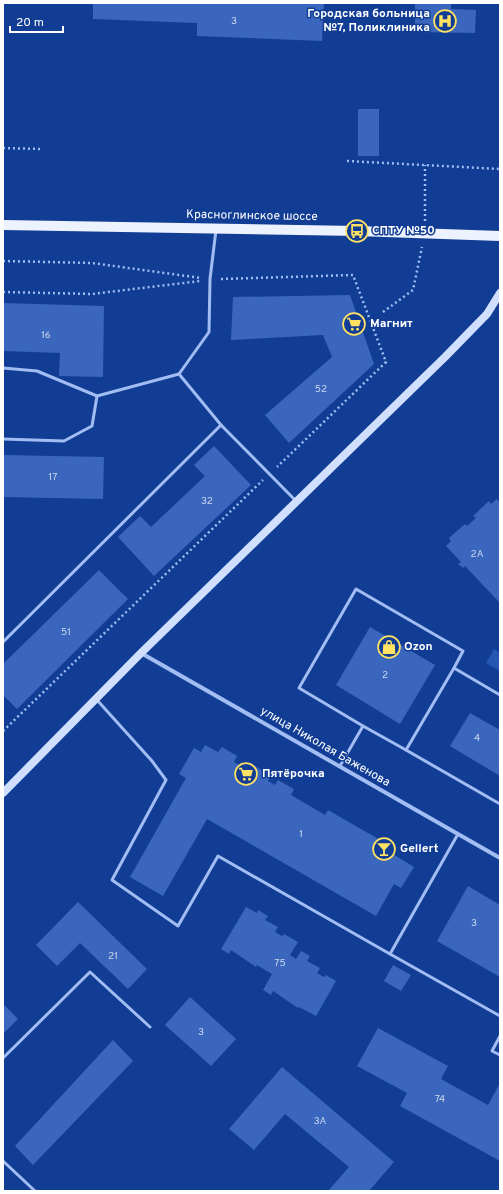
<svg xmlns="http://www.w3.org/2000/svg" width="503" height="1194" viewBox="0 0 503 1194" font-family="Overpass,sans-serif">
  <rect width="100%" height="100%" fill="#123d95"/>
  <polygon fill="#2456b4" points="494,649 500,653 500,671 486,663"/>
  <g fill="#3a67bd">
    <polygon points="93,3 324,3 322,41 197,36 197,23 93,19"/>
    <polygon points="415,3 451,3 451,9 476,10 475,33 415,32"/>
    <rect x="358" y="109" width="21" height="47"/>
    <polygon points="350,295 374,364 289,443 265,415 332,357 323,335 231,340 233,297"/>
    <polygon points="3,303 104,306 103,377 59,376 60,353 3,351"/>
    <polygon points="214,446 251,485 154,576 118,537 140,516 151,527 205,476 194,465"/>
    <polygon points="3,455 104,457 103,499 3,497"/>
    <polygon points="497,499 500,503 499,602 465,566 463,568 458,564 461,562 446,546 451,541 449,538 465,524 467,526 476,518 473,516 489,501 491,504"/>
    <polygon points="99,570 128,599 17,709 3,695 3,664"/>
    <polygon points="370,627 435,665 400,724 336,685"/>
    <polygon points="470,713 500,730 500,776 450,746"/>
    <polygon points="205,745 218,752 222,747 237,756 234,762 246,769 250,763 271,776 268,781 275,785 278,780 294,789 291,795 325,815 328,810 394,848 391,853 414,867 401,888 394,884 376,916 207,819 163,896 130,877 186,778 179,774 194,748 201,752"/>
    <polygon points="468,886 500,905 500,977 437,941"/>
    <polygon points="78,902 147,969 128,989 80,943 57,966 36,945"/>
    <polygon points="246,907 257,913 258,910 268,916 265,920 278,927 275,932 282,936 284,934 298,942 290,955 296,959 301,951 310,956 307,961 320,968 317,973 324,977 326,975 336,981 316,1016 299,1007 298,1008 273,991 271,995 263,990 272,974 257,965 256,967 231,950 229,954 221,949"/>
    <polygon points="393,965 411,975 401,991 384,981"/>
    <polygon points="190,997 236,1039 211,1066 165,1025"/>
    <polygon points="3,1004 18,1019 3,1034"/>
    <polygon points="378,1028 448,1066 441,1079 488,1105 500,1083 500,1161 400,1106 407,1093 357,1066"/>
    <polygon points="113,1040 133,1061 33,1165 15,1146"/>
    <polygon points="282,1067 394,1162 369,1191 329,1190 349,1167 285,1114 254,1150 229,1129"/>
  </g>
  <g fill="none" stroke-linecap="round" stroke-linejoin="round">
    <g stroke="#a1bdf3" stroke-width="2.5" stroke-dasharray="2 3" stroke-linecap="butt">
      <polyline points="3,148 42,149"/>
      <polyline points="347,161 500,169"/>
      <polyline points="425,221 425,165"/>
      <polyline points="3,261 92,263 201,278"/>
      <polyline points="221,279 353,275 386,362 277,467"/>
      <polyline points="3,292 92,294 200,281"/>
      <polyline points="383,312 413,290 422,247"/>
      <polyline points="3,731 263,480"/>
    </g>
    <g stroke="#a1bdf3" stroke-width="3">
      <polyline points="3,368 37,371 97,396 179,374 209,332 210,279 216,230"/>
      <polyline points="179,374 221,425"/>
      <polyline points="3,439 64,441 92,426 97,396"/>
      <polyline points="3,642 221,425 296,501"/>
      <polyline points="97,700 152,761 166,780 112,880 178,926 218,856 390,954 458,834"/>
      <polyline points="363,726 299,688 356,589 463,651 454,668"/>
      <polyline points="406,750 500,804"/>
      <polyline points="340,766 363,726 406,750 454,668 500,695"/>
      <polyline points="390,954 500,1016"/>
      <polyline points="500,1036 492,1051 500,1055"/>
      <polyline points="3,1058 90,972 150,1027"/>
      <polyline points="3,1161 35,1191"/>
    </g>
    <polyline stroke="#a1bdf3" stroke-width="4" points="141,653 500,858"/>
    <polyline stroke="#d0dffd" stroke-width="8" points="3,793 141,653 445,357 487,314 500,293"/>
    <polyline stroke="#edf2ff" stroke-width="10" points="3,225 357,231 500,236"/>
  </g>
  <defs>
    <g id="hospital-ring" transform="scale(1.15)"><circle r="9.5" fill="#123d95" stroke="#ffe263" stroke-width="1.5"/><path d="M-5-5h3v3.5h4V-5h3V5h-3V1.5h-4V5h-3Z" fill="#ffe263"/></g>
    <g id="bus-ring" transform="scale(1.15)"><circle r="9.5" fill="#123d95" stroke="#ffe263" stroke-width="1.5"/><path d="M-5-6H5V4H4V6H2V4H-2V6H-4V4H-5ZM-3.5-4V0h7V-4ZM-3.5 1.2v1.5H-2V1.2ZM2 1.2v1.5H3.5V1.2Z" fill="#ffe263"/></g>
    <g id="supermarket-ring" transform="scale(1.15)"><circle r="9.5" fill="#123d95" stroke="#ffe263" stroke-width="1.5"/><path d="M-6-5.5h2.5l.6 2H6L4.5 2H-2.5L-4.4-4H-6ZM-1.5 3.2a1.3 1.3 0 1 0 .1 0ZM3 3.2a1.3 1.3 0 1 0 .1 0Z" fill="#ffe263"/></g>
    <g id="shop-ring" transform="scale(1.15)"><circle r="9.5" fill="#123d95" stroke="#ffe263" stroke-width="1.5"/><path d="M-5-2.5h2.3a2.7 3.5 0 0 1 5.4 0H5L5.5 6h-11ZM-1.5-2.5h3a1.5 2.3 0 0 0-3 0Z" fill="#ffe263"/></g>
    <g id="bar-ring" transform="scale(1.15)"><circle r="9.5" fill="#123d95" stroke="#ffe263" stroke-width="1.5"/><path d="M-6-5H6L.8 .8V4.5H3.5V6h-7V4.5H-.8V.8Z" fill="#ffe263"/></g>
  </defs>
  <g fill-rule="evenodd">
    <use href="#hospital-ring" x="445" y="21"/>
    <use href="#bus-ring" x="357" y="231"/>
    <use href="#supermarket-ring" x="354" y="324"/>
    <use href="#shop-ring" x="389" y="647"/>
    <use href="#supermarket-ring" x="246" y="774"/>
    <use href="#bar-ring" x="384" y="849"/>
  </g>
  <g text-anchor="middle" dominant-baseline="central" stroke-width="3" stroke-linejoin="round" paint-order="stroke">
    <g font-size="10" fill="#ced9ee">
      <text x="234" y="21">3</text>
      <text x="46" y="335">16</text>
      <text x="321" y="389">52</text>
      <text x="53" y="477">17</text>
      <text x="207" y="501">32</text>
      <text x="477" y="554">2А</text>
      <text x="66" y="632">51</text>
      <text x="385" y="675">2</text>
      <text x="477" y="738">4</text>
      <text x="301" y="834">1</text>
      <text x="474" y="923">3</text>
      <text x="113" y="956">21</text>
      <text x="280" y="963">75</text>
      <text x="201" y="1032">3</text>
      <text x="440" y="1099">74</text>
      <text x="320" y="1121">3А</text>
    </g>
    <g font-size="12" font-weight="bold" fill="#fff" stroke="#123d95" text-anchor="start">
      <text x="430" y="14" text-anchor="end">Городская больница<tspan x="430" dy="14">№7, Поликлиника</tspan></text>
      <text x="372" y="231">СПТУ №50</text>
      <text x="370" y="324">Магнит</text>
      <text x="404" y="647">Ozon</text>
      <text x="262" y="774">Пятёрочка</text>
      <text x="400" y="849">Gellert</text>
    </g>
    <g font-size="12" fill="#fff" stroke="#123d95">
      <text transform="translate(252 216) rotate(1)">Красноглинское шоссе</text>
      <text transform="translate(325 747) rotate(30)">улица Николая Баженова</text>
    </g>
  </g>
  <rect width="503" height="1194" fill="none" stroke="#ffffff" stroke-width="8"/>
  <path d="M10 26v6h53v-6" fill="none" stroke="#ffffff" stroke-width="2"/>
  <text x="16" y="26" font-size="12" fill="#ffffff" stroke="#123d95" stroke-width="3" paint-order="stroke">20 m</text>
</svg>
